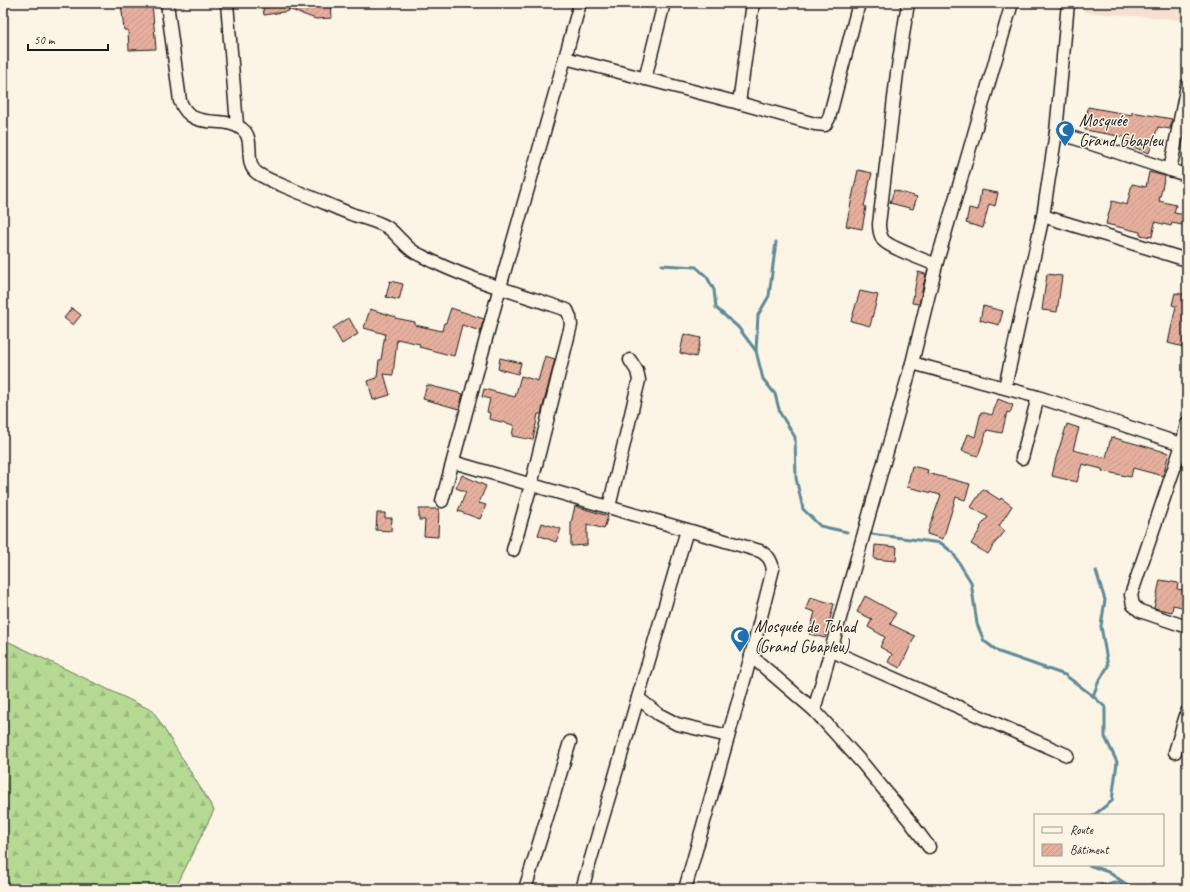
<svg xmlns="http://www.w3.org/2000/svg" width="1190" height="892" viewBox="0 0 1190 892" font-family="Caveat,sans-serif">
  <defs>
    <pattern id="forest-firs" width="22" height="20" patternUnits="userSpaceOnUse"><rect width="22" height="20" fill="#b6d994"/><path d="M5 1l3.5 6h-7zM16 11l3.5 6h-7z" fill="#9cba7f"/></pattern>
    <pattern id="building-hatch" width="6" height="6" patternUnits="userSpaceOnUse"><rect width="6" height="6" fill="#e7b09e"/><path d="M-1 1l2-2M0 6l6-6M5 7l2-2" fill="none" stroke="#c69788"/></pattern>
  </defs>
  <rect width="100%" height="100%" fill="#fcf5e5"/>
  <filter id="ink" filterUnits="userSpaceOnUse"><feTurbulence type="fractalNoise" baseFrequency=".025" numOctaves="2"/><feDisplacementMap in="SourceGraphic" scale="8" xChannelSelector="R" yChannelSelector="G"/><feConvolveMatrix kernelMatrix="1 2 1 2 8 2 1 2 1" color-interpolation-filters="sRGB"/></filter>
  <g filter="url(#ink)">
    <polygon fill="#f6e0d0" points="1085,3 1187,3 1187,20 1084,12"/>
    <polygon fill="url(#forest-firs)" stroke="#697a58" points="3,639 153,711 214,810 175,889 3,889"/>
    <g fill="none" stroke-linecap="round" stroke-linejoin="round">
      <g stroke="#5e8a98" stroke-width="3">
        <polyline points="662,265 696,267 707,277 714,290 716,308 738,327 756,351 763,379 775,394 780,413 795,437 796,478 803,509 820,526 847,532"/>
        <polyline points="756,351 758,315 769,296 776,242"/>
        <polyline points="871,534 941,543 953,553 971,582 977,624 984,641 999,652 1065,675 1093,696 1105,707 1105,737 1117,762 1112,801 1094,815"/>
        <polyline points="1093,696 1098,683 1108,666 1101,626 1105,600 1096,571"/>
        <polyline points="1089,865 1108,872 1134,889"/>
        <polyline points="1026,889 1031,888 1056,889"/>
        <polyline points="1092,889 1114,882 1124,883"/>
      </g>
    </g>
    <g fill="url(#building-hatch)" stroke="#1c1c1c">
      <polygon points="121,3 152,3 156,49 129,50 128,30 124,30"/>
      <polygon points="287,3 331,3 332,18 316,19 288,9 289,11 264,15 263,8"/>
      <polygon points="1088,107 1132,115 1132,112 1172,119 1170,129 1158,127 1149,153 1122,143 1124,137 1085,130"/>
      <polygon points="858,170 872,173 864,206 866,207 862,229 846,226"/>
      <polygon points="1149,172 1165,176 1159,201 1176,205 1174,213 1187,215 1187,226 1172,223 1171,226 1155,222 1152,237 1140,235 1140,232 1106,224 1112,201 1127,205 1132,184 1146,187"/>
      <polygon points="894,190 917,197 913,209 890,203"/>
      <polygon points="981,190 998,193 995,206 989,204 983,228 966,223 969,208 978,210"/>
      <polygon points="918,272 926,274 919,304 912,303"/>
      <polygon points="1047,274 1062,276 1057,312 1042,310"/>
      <polygon points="390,281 403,284 399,300 386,297"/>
      <polygon points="860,291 878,295 870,326 851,321"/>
      <polygon points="1175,293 1187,295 1187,348 1168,343 1176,306 1172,305"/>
      <polygon points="983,306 1003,311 999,325 980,320"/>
      <polygon points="72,308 81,315 73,325 64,318"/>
      <polygon points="451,308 484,319 480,331 462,325 454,356 419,347 420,344 397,339 393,375 384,374 390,395 373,400 368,381 377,378 379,360 381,360 385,334 364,328 370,309 396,317 395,318 415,322 415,325 442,331 444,323 446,323"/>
      <polygon points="349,318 358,334 342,344 333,328"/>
      <polygon points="684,334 701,338 696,357 680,353"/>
      <polygon points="545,356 555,359 541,414 538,414 533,440 512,436 514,425 489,419 490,413 487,412 490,399 482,397 484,389 515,397 521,376 538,381"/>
      <polygon points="500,358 521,363 518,374 498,369"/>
      <polygon points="427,385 463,394 459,409 423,399"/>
      <polygon points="998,399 1013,405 1010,413 1007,412 1002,433 987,430 978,456 962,451 968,434 975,437 981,412 992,415"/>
      <polygon points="1067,424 1079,428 1073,450 1106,458 1111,437 1169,453 1163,476 1133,468 1131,477 1102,471 1102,469 1082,464 1077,482 1052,476 1056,458"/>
      <polygon points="912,466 928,470 927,473 970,484 965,500 956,497 943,539 927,534 941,495 907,487"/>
      <polygon points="462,475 486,486 479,503 486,505 480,519 458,511 466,492 456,488"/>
      <polygon points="983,489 1000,500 1001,498 1012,506 999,526 1005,531 998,540 997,540 988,554 971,544 981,528 980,527 988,517 971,507"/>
      <polygon points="575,506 608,516 604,529 587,524 587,545 571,546 571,523"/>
      <polygon points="419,509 439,509 438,537 424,536 425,520 419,520"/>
      <polygon points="377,513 385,513 385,518 392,518 391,531 376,530"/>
      <polygon points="542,523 561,529 556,542 538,535"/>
      <polygon points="875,545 897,547 896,561 874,559"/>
      <polygon points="1160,580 1178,583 1177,589 1187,591 1187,608 1173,605 1172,612 1154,608"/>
      <polygon points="865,596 896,613 890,624 915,636 900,668 888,662 892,654 880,647 885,637 868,627 872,619 857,612"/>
      <polygon points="810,597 834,604 825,638 809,634 815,612 806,609"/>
    </g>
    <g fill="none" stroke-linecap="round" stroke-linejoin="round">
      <g stroke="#1c1c1c" stroke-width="15">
        <g id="minor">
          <path d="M 167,3 L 180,101 C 193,133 223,114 242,129 C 256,139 243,163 257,173 C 269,181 285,186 298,192 C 317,199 335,208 354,215 C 364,218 375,221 385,226 C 393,230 397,237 403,242 C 408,248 415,253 422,256 C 468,280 518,293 567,310 L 570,317 L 571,325 L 531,485 L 513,550"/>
          <polyline points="227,3 237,125"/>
          <path d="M 908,3 L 897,73 L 879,224 C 879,230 880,235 883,240 C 890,248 925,260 936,265"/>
          <polyline points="565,58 739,103 815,124 825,125 829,118 859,3"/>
          <polyline points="645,79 664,3"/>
          <polyline points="739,103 753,3"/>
          <polyline points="1056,132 1170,170 1187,85"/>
          <polyline points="1170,170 1187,175"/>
          <polyline points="1043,216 1187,260"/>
          <polyline points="912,363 1038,397 1187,446"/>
          <polyline points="1005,387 1043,216 1056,132 1068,3"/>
          <polyline points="1187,423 1182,445 1131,595 1133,605 1140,611 1187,627"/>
          <polyline points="1022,458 1038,397"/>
          <path d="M 453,462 L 760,551 C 768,556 771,559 773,569 L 751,656"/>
          <polyline points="442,501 500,287 565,58 580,3"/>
          <polyline points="609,507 639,380 637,371 630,360"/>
          <polyline points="832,651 1067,755"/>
          <polyline points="638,698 658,714 677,724 728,736"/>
          <polyline points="814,710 912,363 936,265 1012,3"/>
          <polyline points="1175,752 1187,712"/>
          <polyline points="525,889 570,742"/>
          <polyline points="582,889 687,530"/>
          <polyline points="685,889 751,656 814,710 863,764 909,820 929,847"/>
        </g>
      </g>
      <use href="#minor" stroke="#fcf5e5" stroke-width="12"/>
    </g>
  </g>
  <defs>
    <g id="mosque-pin" transform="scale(1)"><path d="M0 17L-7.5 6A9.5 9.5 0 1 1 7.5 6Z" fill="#1f6fb2" stroke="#fcf5e5"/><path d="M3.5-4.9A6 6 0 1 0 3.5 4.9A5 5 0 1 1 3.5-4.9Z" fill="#fff"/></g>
  </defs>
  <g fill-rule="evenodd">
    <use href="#mosque-pin" x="1065" y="130"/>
    <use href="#mosque-pin" x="740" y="636"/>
  </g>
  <g text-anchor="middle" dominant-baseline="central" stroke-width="3" stroke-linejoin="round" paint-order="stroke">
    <g font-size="17" fill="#1c1c1c" stroke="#fcf5e5" text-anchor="start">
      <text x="1079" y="120">Mosquée<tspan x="1079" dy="20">Grand Gbapleu</tspan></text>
      <text x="754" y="626">Mosquée de Tchad<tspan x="754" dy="20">(Grand Gbapleu)</tspan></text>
    </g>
  </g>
  <rect width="1190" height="892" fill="none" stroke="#fcf5e5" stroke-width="16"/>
  <rect x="8" y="8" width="1174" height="876" fill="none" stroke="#1c1c1c" stroke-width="1.5" filter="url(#ink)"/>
  <rect x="1034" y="814" width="130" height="52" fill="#fcf5e5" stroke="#a29e95"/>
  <rect x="1042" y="827" width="20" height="6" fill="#fcf5e5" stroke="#a29e95"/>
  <text x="1070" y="834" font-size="12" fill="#1c1c1c">Route</text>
  <rect x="1042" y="844" width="20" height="12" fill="url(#building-hatch)" stroke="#a29e95"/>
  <text x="1070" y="854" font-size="12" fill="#1c1c1c">Bâtiment</text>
  <path d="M28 44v6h80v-6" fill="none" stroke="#1c1c1c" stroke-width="2"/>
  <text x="34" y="44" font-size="12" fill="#1c1c1c" stroke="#fcf5e5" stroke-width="3" paint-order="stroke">50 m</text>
</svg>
